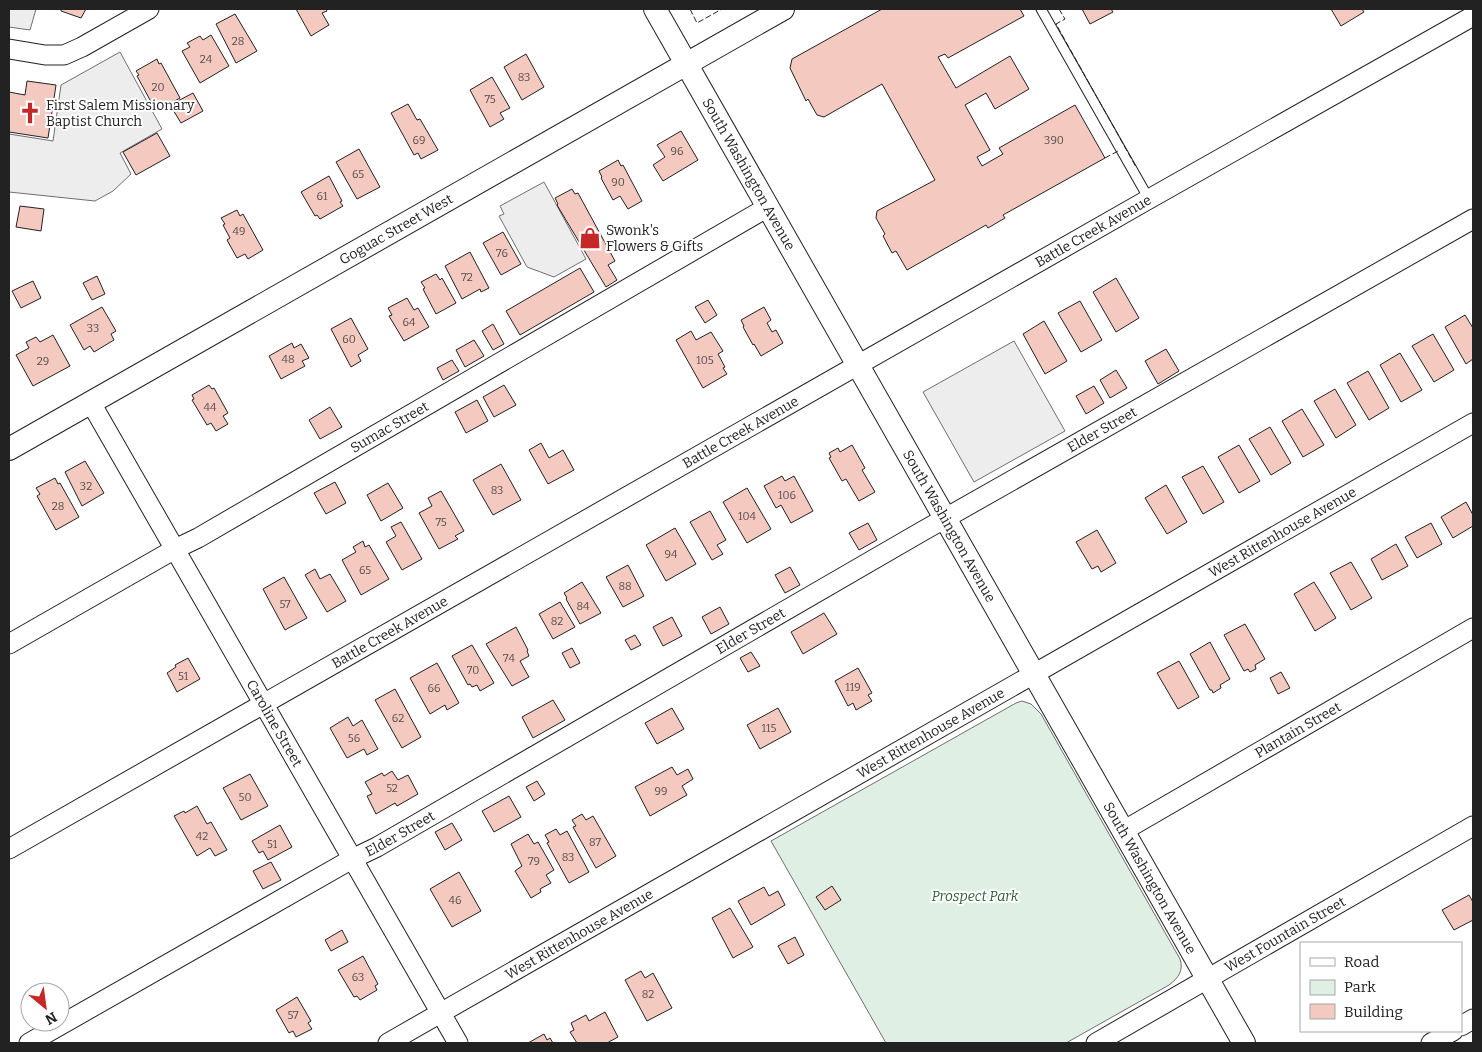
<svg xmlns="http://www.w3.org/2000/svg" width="1482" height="1052" viewBox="0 0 1482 1052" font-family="Bitter,serif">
  <rect width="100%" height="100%" fill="#fff"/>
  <path fill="#e0efe3" stroke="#6f6f6f" d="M 1022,701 L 1031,704 L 1041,714 L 1180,959 C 1184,971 1178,978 1169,985 L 1066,1043 L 886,1043 L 771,841 L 1016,703 Z"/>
  <g fill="#ededed" stroke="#6f6f6f">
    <polygon points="9,9 36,9 30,30 9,27"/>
    <polygon points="120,52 162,129 120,153 131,174 113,191 95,201 9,192 9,134 53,141 61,85"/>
    <polygon points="544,182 586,259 554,277 527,267 499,216 504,214 500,206"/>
    <polygon points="1014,341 1065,431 974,482 923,392"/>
  </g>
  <g fill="#f3c9c0" stroke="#222">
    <polygon points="61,9 86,9 81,18 61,11"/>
    <polygon points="296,9 326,9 327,11 322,13 329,25 311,36"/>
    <polygon points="882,9 1020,9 1024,16 948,58 945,54 938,57 956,88 1010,56 1029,89 995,109 986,93 965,105 990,150 977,157 982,166 1003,154 999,148 1075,105 1105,158 1003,215 1005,218 988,228 986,225 907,270 896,251 892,253 883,236 885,234 876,218 877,211 935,180 882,84 824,117 817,115 808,99 806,101 790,68 792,59"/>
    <polygon points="1082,9 1111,9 1113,12 1090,24"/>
    <polygon points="1331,9 1362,9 1364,12 1341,26"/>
    <polygon points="235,14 257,51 236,63 216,24"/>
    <polygon points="211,35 229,66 200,83 182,51 190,47 187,43 200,36 203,40"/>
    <polygon points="526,54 544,87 522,100 504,67"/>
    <polygon points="157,59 159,64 161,63 180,98 156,111 137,76 139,75 136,71"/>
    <polygon points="492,77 510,108 500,113 504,119 490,127 470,90"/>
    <polygon points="27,81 56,85 48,138 9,132 9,92 25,95"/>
    <polygon points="193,93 203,111 181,123 170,105"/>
    <polygon points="408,104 417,120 420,119 438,150 421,159 418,153 414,155 391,113"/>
    <polygon points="681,131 698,160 663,181 653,165 665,157 657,145"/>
    <polygon points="157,133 170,156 136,175 123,152"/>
    <polygon points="359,149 380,187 357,199 336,162"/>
    <polygon points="618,160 621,166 623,165 642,201 628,209 620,196 613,200 601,178 602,177 599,171"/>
    <polygon points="329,176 342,201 340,202 343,206 320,219 317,215 315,216 301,192"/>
    <polygon points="572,189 575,194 578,193 615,261 608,265 617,280 606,287 557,205 558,204 555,198"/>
    <polygon points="20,206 44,209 41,231 16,227"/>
    <polygon points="237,210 240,216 243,214 263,250 248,259 245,254 237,258 227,240 230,238 223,225 225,224 221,218"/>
    <polygon points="503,232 521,264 501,275 483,243"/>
    <polygon points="470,252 489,288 481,292 480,289 462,299 445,266"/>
    <polygon points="580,268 594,292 520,335 506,311"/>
    <polygon points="436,274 440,280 442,278 456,303 436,314 423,289 425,288 421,282"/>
    <polygon points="97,276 105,294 92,300 83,283"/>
    <polygon points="1116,278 1139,318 1116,332 1093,292"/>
    <polygon points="33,281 41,298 21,308 12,291"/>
    <polygon points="407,298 414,310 418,308 429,327 404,341 389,316 392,315 388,308"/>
    <polygon points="708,300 717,315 705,323 695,307"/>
    <polygon points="1080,301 1102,340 1081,352 1058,313"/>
    <polygon points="102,307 116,331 111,334 114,340 94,352 90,346 84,350 70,325"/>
    <polygon points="764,307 771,320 767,323 772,332 776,330 783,343 761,356 754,344 753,345 743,327 744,326 741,320"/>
    <polygon points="1465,315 1473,328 1473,359 1466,364 1445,327"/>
    <polygon points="351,318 368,349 358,355 361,361 351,367 331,329"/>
    <polygon points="1044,321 1067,361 1045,374 1023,334"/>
    <polygon points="493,324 504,344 493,350 482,331"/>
    <polygon points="691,331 696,340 711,332 723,351 718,354 725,367 723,368 727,374 703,388 676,340"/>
    <polygon points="1433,334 1454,370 1434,382 1412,346"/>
    <polygon points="53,335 70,366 33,386 16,355 29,348 26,342 36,337 40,342"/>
    <polygon points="474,340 484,356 465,367 456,350"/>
    <polygon points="292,343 294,348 301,344 309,358 302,361 305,366 281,379 269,356"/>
    <polygon points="1166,349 1179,371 1158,384 1145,361"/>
    <polygon points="1400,353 1422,390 1401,402 1380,365"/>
    <polygon points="452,360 459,371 443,380 437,368"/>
    <polygon points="1116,370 1127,388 1110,398 1100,380"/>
    <polygon points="1368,371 1389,408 1369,420 1347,383"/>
    <polygon points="209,385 212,389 214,388 228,413 223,416 228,424 216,431 211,423 207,425 192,400 194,399 192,395"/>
    <polygon points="504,385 516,405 494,417 483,397"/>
    <polygon points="1094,386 1104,403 1086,414 1076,396"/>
    <polygon points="1335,389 1356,425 1336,438 1314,401"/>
    <polygon points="477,400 488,421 466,433 455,412"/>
    <polygon points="330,407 342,427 320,439 309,420"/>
    <polygon points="1302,409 1324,445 1303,457 1282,421"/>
    <polygon points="1270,427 1291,463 1271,475 1249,439"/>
    <polygon points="541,443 549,458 563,450 574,470 548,484 529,450"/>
    <polygon points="852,445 865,468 862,470 875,492 859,501 846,479 842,481 829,458 831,457 829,453 838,448 840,452"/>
    <polygon points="1239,445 1260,481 1239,493 1218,457"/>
    <polygon points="85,461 104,493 82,506 65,472"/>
    <polygon points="501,464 521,500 493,515 473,480"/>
    <polygon points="1203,466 1224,502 1203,514 1182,477"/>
    <polygon points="782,476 785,481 794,476 813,511 791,523 781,505 776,508 764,486"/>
    <polygon points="55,478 58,484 60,483 79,517 56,530 37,496 40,494 36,488"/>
    <polygon points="335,482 346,503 326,514 314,493"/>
    <polygon points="388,483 403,508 381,521 367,495"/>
    <polygon points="1166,485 1187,522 1167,534 1145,498"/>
    <polygon points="747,488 771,529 747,543 723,502"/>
    <polygon points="441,491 464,531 455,536 458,539 439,549 419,513 432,506 428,498"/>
    <polygon points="1466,502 1473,515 1473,526 1453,538 1441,517"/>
    <polygon points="710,511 726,540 717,545 723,554 712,560 690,522"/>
    <polygon points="401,522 422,559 402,570 386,542 396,536 391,527"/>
    <polygon points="868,523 877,540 859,550 849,533"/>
    <polygon points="1431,523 1442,544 1417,558 1405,537"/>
    <polygon points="675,528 696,564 666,581 646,545"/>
    <polygon points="1097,530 1116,563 1101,572 1098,566 1092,569 1076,542"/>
    <polygon points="363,541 365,547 369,545 389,579 361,595 342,560 356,552 353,547"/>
    <polygon points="1396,544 1408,566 1382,580 1371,559"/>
    <polygon points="1351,562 1372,598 1351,610 1330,573"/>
    <polygon points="628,565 644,596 623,607 606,577"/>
    <polygon points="790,567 800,585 785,593 775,575"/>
    <polygon points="315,569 320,579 330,574 346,601 327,612 305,575"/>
    <polygon points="284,577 307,618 285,630 263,589"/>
    <polygon points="582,582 601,613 580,624 566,599 567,598 564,593"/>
    <polygon points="1314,582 1336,618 1315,631 1294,594"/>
    <polygon points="560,602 575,627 553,639 539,614"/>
    <polygon points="720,607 729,624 711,634 702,617"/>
    <polygon points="824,613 837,634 803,654 791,632"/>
    <polygon points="672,617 682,636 663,646 653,627"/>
    <polygon points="1245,624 1265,659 1255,665 1256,669 1250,672 1248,669 1244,671 1224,635"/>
    <polygon points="516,627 528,650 527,651 529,656 520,661 529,677 512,686 486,644"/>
    <polygon points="635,635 641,645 631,650 625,640"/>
    <polygon points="1210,642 1230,679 1220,685 1221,688 1213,693 1212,690 1210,690 1190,654"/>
    <polygon points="472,645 494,683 480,691 477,685 472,687 470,684 468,685 452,656"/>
    <polygon points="572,648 580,663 570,668 562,653"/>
    <polygon points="751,652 760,666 748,672 740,658"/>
    <polygon points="188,658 200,679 177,692 167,673 176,667 175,665"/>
    <polygon points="1179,661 1199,697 1178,709 1157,673"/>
    <polygon points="437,663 459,703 447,710 445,705 430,714 410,678"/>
    <polygon points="858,668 872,693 868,695 872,701 856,710 853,703 848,706 835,681"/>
    <polygon points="1281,672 1290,688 1278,694 1270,678"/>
    <polygon points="395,689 421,737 402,748 375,700"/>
    <polygon points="553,700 565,720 533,738 522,717"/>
    <polygon points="672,708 684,729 657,744 645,723"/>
    <polygon points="778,708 791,732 760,749 747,725"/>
    <polygon points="348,717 353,726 362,720 378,749 367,755 364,749 347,758 330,728"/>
    <polygon points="672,767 677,775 688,769 693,779 682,786 687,795 650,816 635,787"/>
    <polygon points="392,771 398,780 408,775 418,794 397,806 395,803 376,814 367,796 372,794 365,782 382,773 384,776"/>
    <polygon points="250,774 268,806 241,820 223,788"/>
    <polygon points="537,781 545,794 534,801 526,787"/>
    <polygon points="509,796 521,817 494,832 482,811"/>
    <polygon points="197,806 207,824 211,822 227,850 215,856 210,848 197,856 174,816 184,811 185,813"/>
    <polygon points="582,814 586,820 593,816 616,856 596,868 573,827 576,826 572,820"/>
    <polygon points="452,823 462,840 445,850 435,832"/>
    <polygon points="280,825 292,847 268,860 263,851 259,853 252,841"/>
    <polygon points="556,829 560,835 567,831 589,872 569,883 547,843 549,842 545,835"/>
    <polygon points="528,834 534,844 538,842 554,870 546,875 551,883 540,889 541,892 531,898 515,871 522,866 511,844"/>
    <polygon points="271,862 281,880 263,889 253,871"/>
    <polygon points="459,872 481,911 452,927 430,889"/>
    <polygon points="832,886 841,900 825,910 816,897"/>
    <polygon points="764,887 769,896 778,891 785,905 751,925 738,901"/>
    <polygon points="1469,895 1473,902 1473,920 1454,930 1442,910"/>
    <polygon points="730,908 753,947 733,958 712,918"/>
    <polygon points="342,930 348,942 331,951 325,940"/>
    <polygon points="795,937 804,955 788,964 778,946"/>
    <polygon points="363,956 378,984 375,986 377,990 360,1000 357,996 354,997 338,970"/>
    <polygon points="641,971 645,978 653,973 672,1008 647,1021 625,980"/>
    <polygon points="297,997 311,1021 308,1023 312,1029 296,1037 293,1031 289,1033 276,1010"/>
    <polygon points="605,1012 618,1037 607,1043 577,1043 570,1032 574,1030 571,1023 586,1015 589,1021"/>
    <polygon points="544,1034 547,1040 550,1038 553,1043 528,1043"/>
  </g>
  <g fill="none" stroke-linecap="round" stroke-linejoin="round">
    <g stroke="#222" stroke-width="11">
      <polyline id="service" points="1041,9 1149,199"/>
    </g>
    <g stroke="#222" stroke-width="21">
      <g id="minor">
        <polyline points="9,49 45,55 64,55 82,47 149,9"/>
        <path id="s1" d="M 91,403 L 458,1043"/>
        <path id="s2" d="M 9,644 L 175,549 L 198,538 L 768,207"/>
        <path id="s3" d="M 1123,831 L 1473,628"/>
        <path id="s4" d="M 9,849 L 1149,199 L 1473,16"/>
        <polyline points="1461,1026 1473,1019"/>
        <path id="s5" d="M 29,1043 L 352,859 L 377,847 L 921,532 L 1473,219"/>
        <path id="s6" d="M 388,1043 L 1473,423"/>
        <path id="s7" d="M 1096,1043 L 1473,826"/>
        <polyline points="1431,1043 1453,1031"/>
      </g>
    </g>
    <g stroke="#222" stroke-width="24">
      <g id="tertiary">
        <path id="s8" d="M 655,9 L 1244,1043"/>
        <path id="s9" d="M 9,449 L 783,9"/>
      </g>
    </g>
    <use href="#service" stroke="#fff" stroke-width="9"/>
    <use href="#minor" stroke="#fff" stroke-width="19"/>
    <use href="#tertiary" stroke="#fff" stroke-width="22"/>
    <g stroke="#222" stroke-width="1" stroke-dasharray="6 2.5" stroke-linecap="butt">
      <polyline points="690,9 697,23 722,9"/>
      <polyline points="1059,9 1065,19 1056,24 1136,167"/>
      <polyline points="1105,158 1120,150"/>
    </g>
  </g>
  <defs>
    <g id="church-bare" transform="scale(1.725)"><path d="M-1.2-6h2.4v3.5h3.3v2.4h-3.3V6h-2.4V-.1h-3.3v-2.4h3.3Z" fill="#c62828" stroke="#fff" stroke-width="2.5" paint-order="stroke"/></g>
    <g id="shop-bare" transform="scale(1.725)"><path d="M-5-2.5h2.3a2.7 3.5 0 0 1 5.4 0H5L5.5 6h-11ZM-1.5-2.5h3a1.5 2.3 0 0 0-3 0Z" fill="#c62828" stroke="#fff" stroke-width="2.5" paint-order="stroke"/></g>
  </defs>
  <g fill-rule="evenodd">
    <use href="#church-bare" x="30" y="113"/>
    <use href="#shop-bare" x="590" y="238"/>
  </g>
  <g text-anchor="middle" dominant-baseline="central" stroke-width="4" stroke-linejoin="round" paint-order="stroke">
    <g font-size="11" fill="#564c4a">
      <text x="238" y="41">28</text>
      <text x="206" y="59">24</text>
      <text x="524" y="77">83</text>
      <text x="158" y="87">20</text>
      <text x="490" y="99">75</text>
      <text x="419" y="140">69</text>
      <text x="1054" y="140">390</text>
      <text x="677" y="151">96</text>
      <text x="358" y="174">65</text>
      <text x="618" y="182">90</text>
      <text x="322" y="196">61</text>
      <text x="239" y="231">49</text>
      <text x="502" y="253">76</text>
      <text x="467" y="277">72</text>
      <text x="409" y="322">64</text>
      <text x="93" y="328">33</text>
      <text x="349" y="339">60</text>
      <text x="288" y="359">48</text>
      <text x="705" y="360">105</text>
      <text x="43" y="361">29</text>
      <text x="210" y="407">44</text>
      <text x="86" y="486">32</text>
      <text x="497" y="490">83</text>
      <text x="787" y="495">106</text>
      <text x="58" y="506">28</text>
      <text x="747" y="516">104</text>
      <text x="441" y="522">75</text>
      <text x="671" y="554">94</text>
      <text x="365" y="570">65</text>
      <text x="625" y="586">88</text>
      <text x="285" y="604">57</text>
      <text x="583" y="606">84</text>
      <text x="557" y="621">82</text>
      <text x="509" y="658">74</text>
      <text x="473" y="670">70</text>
      <text x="183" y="676">51</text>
      <text x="853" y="687">119</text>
      <text x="434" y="688">66</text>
      <text x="398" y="718">62</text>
      <text x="769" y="728">115</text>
      <text x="354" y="738">56</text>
      <text x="392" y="788">52</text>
      <text x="661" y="791">99</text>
      <text x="245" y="797">50</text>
      <text x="202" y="836">42</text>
      <text x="595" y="842">87</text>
      <text x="272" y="844">51</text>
      <text x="568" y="857">83</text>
      <text x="534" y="861">79</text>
      <text x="455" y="900">46</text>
      <text x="358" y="977">63</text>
      <text x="648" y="994">82</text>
      <text x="293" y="1015">57</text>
    </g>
    <g font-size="14" fill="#222" stroke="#fff" text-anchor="start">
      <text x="46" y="105">First Salem Missionary<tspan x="46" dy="16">Baptist Church</tspan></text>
      <text x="606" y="230">Swonk's<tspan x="606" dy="16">Flowers &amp; Gifts</tspan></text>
    </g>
    <g font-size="14" fill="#222" stroke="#fff">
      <text stroke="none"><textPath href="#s8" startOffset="190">South Washington Avenue</textPath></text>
      <text stroke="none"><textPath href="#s9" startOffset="445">Goguac Street West</textPath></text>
      <text stroke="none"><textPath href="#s4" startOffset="1248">Battle Creek Avenue</textPath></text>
      <text stroke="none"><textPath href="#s2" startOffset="438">Sumac Street</textPath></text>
      <text stroke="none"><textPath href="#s5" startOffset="1236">Elder Street</textPath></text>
      <text stroke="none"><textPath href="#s4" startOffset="842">Battle Creek Avenue</textPath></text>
      <text stroke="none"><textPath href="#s8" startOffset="595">South Washington Avenue</textPath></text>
      <text stroke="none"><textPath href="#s6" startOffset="1030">West Rittenhouse Avenue</textPath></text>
      <text stroke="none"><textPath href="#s5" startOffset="831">Elder Street</textPath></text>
      <text stroke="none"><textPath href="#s4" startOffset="438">Battle Creek Avenue</textPath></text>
      <text stroke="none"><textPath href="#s1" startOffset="369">Caroline Street</textPath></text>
      <text stroke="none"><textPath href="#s3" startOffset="202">Plantain Street</textPath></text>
      <text stroke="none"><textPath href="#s6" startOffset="625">West Rittenhouse Avenue</textPath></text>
      <text stroke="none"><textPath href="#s5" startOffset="426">Elder Street</textPath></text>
      <text stroke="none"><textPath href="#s8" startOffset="1000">South Washington Avenue</textPath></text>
      <text stroke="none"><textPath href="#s6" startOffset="220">West Rittenhouse Avenue</textPath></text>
      <text stroke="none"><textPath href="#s7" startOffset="218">West Fountain Street</textPath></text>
    </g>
    <g font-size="14" font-style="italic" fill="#2f5e38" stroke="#fff">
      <text x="975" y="896">Prospect Park</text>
    </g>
  </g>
  <rect width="1482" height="1052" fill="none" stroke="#222222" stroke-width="20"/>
  <rect x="1300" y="942" width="162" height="90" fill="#ffffff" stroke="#a7a7a7"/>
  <rect x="1310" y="958" width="25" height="8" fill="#ffffff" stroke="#a7a7a7"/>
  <text x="1344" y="967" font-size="15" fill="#222222">Road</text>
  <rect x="1310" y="980" width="25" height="15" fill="#e0efe3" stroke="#a7a7a7"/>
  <text x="1344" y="992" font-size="15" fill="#222222">Park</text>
  <rect x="1310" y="1004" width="25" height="15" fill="#f3c9c0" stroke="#a7a7a7"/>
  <text x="1344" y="1017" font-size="15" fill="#222222">Building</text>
  <g transform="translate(45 1007) rotate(151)"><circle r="24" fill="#ffffff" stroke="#a7a7a7"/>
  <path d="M0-4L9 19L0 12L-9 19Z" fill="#c62828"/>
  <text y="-8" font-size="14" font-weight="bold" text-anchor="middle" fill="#222222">N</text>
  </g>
</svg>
